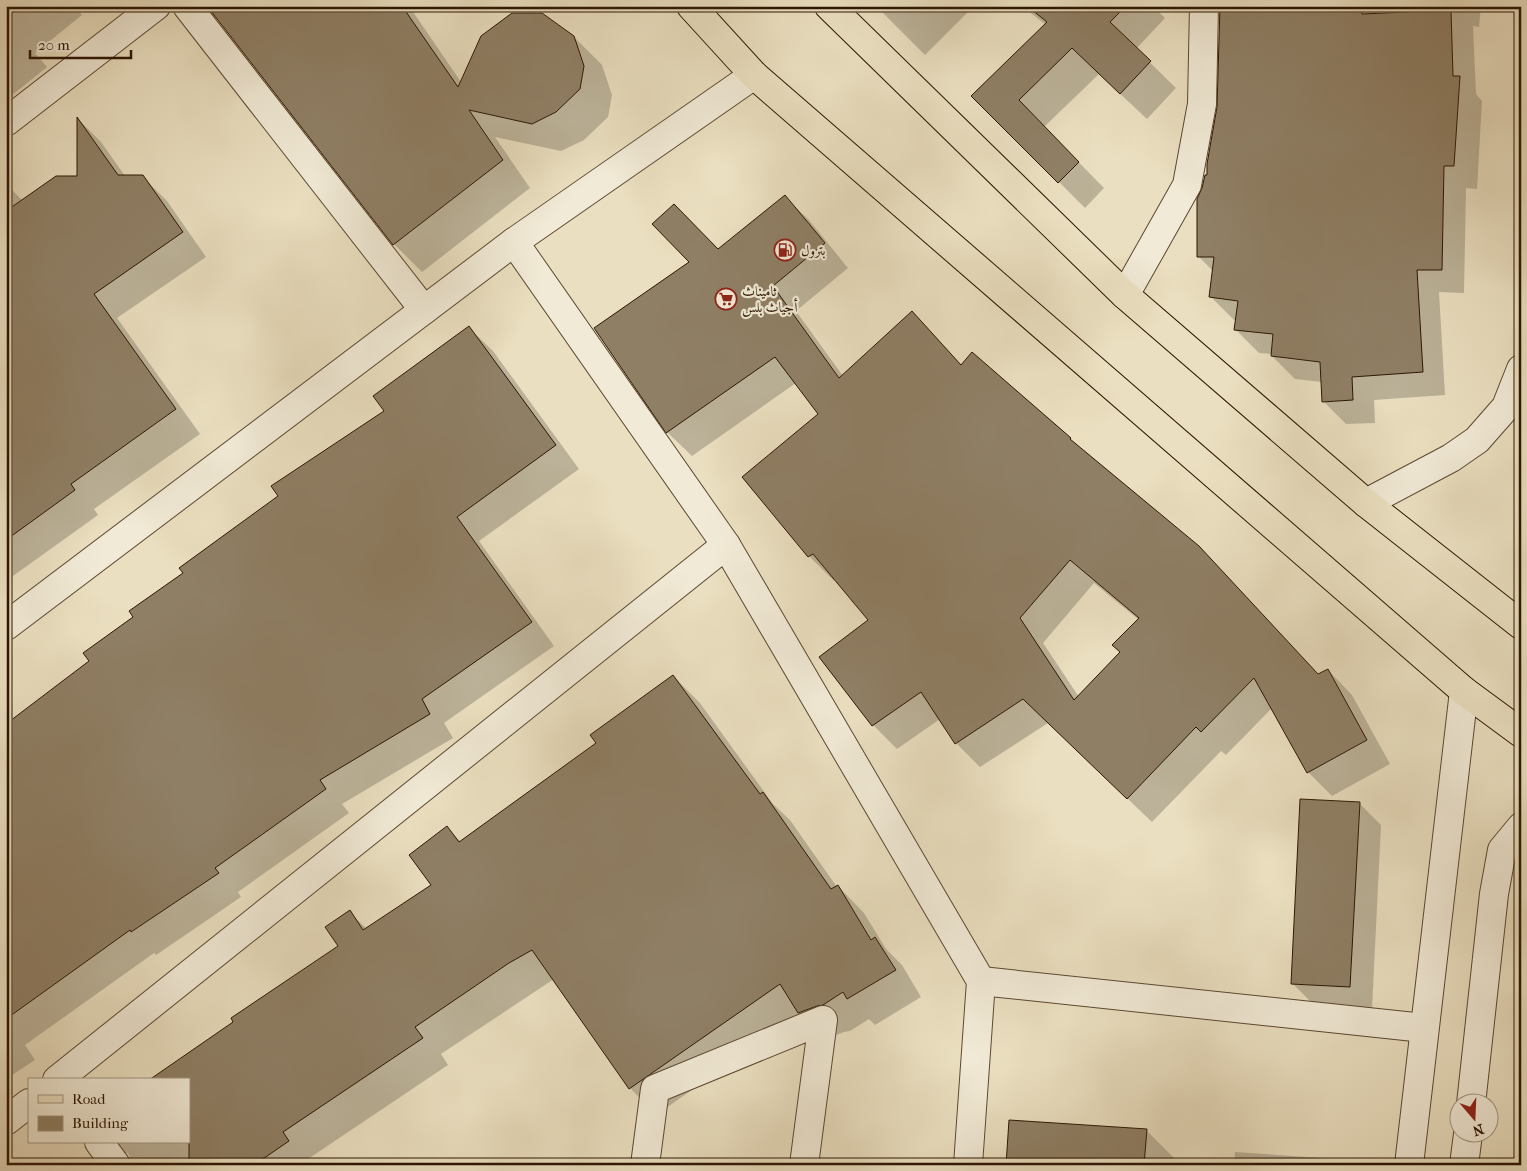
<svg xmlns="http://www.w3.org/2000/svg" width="1527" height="1171" viewBox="0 0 1527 1171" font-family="'IM FELL French Canon',Amiri,serif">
  <rect width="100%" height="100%" fill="#eadfc0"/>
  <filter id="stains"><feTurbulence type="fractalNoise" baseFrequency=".004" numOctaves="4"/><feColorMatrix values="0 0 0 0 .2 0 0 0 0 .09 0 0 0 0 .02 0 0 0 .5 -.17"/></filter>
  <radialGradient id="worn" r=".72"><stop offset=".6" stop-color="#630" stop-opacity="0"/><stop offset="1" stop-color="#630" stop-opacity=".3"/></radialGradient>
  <g fill="#0003" fill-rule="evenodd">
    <polygon points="6,6 75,6 82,15 35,53 47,67 6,100"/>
    <polygon points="202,6 409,6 461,82 574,37 602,65 612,95 608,117 584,140 561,151 495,137 530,188 422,272 394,244 218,19 214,18"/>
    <polygon points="876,6 974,6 925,55"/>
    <polygon points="1022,6 1153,6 1165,18 1136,49 1176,88 1147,119 1099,74 1044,127 1104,188 1085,208 973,96 1046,25"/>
    <polygon points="1221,6 1481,6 1479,27 1473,26 1476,94 1482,101 1477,189 1466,188 1464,293 1439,292 1445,395 1374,400 1375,423 1346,424 1323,401 1322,382 1295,379 1272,356 1272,354 1259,353 1236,330 1237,320 1234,320 1211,297 1214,272 1198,256 1203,189 1208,176 1219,104"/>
    <polygon points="79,120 101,142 125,176 142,176 167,201 206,257 117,318 200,434 94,509 98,515 6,581 6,184 23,201 78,178"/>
    <path d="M 784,196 L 809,220 L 848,268 L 796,311 L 843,376 L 912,312 L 962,366 L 1070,439 L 1081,450 L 1199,547 L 1223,572 L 1319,675 L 1328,670 L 1352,695 L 1390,764 L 1332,796 L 1308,772 L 1272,708 L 1226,755 L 1221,751 L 1152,822 L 1048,723 L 980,767 L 956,743 L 940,719 L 897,749 L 873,725 L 821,657 L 870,620 L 835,579 L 834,581 L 809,556 L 743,478 L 819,415 L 796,383 L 692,456 L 667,432 L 719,251 ZM 1094,583 L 1139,620 L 1122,652 L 1079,697 L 1043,643 Z"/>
    <polygon points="469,328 493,351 579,469 479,541 554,646 444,723 453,738 342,804 349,813 238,892 241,897 156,955 154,953 25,1045 35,1060 6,1079 6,725 91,661 135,618 185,573 386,411"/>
    <polygon points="673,676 700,703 773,804 790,820 837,887 838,886 864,913 886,949 902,965 921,997 875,1025 869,1019 850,1031 844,1032 826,1039 801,1014 656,1115 630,1088 554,979 441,1054 448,1065 308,1159 312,1165 133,1165 128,1153 121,1154 109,1142 189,1142 189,1080 235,1022 340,946 349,912 367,929 432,885 447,828 461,842 598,744"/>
    <polygon points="1359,803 1381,825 1372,1009 1314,1005 1292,983"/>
    <polygon points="1146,1130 1175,1159 1174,1165 1007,1165"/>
    <polygon points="1235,1152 1321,1158 1327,1165 1234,1165"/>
  </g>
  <g fill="#8f7f65" stroke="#2c1603" fill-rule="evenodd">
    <polygon points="207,6 402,6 458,87 481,36 512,13 542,13 574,36 584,66 580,89 556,112 532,124 469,110 503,160 393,245"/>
    <polygon points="1027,6 1126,6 1110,22 1151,61 1120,94 1072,48 1019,100 1079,162 1058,183 971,96 1047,22"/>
    <polygon points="1220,6 1362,6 1362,14 1451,10 1453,76 1460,76 1454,166 1444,166 1442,270 1417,270 1423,372 1352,377 1353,400 1322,402 1320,362 1271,356 1273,334 1234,330 1238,301 1209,297 1214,257 1197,257 1197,199 1202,188 1205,175 1207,175 1207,164 1217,107"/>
    <polygon points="77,117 118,175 143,175 183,232 94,294 176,409 71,484 75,490 6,540 6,211 56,176 77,176"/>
    <path d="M 785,195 L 825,243 L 773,286 L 839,378 L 912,311 L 961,365 L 972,352 L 1071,438 L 1070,439 L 1199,546 L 1318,674 L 1328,669 L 1367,740 L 1307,773 L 1254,678 L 1201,732 L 1196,727 L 1127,799 L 1023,699 L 955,744 L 921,692 L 872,726 L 819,657 L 868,620 L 813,554 L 808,557 L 742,477 L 818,414 L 775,357 L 666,433 L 594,328 L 689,262 L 652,224 L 674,204 L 718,249 ZM 1070,560 L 1139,618 L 1112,645 L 1120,652 L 1074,700 L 1020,618 Z"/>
    <polygon points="469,326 556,445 457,517 532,622 422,699 430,714 320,780 326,789 215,868 219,873 131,932 130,930 6,1019 6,724 89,661 83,653 133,617 129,611 183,573 179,568 278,496 271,486 384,411 373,396"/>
    <polygon points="673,675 760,794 763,792 831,889 838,885 871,940 875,937 896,970 847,999 843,992 823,1005 817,1006 798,1013 780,984 629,1089 532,950 509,963 415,1027 423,1038 283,1132 289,1141 254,1165 189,1165 189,1080 149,1080 233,1022 231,1018 338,946 325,927 350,910 363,930 431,885 409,855 447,826 459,842 596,743 590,735"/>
    <polygon points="1300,799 1360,802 1350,987 1291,984"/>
    <polygon points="1009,1120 1147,1129 1144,1165 1006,1165"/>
  </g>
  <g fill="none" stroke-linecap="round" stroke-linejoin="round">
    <g stroke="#5c4832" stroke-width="30">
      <g id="minor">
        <polyline points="187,6 424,310"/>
        <polyline points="6,122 156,6"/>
        <polyline points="514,242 726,545 981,981 968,1165"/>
        <polyline points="1125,295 1187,185 1202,104 1204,6"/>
        <polyline points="1366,503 1451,458 1477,440 1506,407 1521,369"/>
        <polyline points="6,626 514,242 754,75"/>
        <polyline points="981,981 1424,1028"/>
        <polyline points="57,1080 726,545"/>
        <polyline points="1471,1104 1494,894 1502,850 1521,827"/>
        <polyline points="6,1121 29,1103"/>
        <polyline points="99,1142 116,1165"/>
        <polyline points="645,1165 655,1089 823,1020 804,1165"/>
        <polyline points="1409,1165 1464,691"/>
        <polyline points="1464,1165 1468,1134"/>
      </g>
    </g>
    <g stroke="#2c1603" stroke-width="30">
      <g id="major">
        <polyline points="691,6 754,75 1464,691 1521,733"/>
        <polyline points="829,6 1125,295 1366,503 1521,625"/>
      </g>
    </g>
    <use href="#minor" stroke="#f1ead6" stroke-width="28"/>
    <use href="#major" stroke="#eadfc0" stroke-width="28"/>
  </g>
  <defs>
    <g id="fuel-ring" transform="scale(1.125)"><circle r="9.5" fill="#f1ead6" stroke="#8f2418" stroke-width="1.5"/><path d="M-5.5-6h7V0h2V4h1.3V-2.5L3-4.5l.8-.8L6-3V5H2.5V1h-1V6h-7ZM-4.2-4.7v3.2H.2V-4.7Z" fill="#8f2418"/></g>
    <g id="supermarket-ring" transform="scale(1.125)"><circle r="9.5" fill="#f1ead6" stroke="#8f2418" stroke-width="1.5"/><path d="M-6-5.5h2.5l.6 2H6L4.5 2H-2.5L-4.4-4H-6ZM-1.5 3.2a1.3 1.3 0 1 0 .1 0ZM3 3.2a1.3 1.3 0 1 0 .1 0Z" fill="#8f2418"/></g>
  </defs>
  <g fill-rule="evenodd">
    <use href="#fuel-ring" x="785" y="250"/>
    <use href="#supermarket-ring" x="726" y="299"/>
  </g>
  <g text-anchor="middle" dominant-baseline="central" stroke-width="4.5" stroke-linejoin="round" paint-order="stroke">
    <g font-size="14" fill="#2c1603" stroke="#f1ead6" text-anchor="start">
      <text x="801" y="250">بترول</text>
      <text x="742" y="291">ثاميناث<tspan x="742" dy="16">أجياث بلس</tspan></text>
    </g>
  </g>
  <rect width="1527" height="1171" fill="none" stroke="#eadfc0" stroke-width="25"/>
  <rect x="8" y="8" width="1512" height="1156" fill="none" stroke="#2c1603" stroke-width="2.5"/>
  <rect x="12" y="12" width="1502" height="1146" fill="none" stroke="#2c1603"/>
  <rect x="28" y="1078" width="162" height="65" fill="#f1ead6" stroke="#a29582"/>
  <rect x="38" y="1095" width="25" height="8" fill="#eadfc0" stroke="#a29582"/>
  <text x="72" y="1104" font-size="15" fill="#2c1603">Road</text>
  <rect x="38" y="1116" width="25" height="15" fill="#8f7f65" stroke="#a29582"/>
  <text x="72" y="1128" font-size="15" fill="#2c1603">Building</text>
  <g transform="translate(1474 1118) rotate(161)"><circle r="24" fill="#f1ead6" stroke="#a29582"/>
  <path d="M0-4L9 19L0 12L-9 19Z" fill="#8f2418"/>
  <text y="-8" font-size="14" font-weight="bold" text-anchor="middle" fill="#2c1603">N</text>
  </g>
  <path d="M30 50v8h101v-8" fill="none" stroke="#2c1603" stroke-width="2.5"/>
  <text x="38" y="50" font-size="15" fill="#2c1603" stroke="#f1ead6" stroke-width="4" paint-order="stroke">20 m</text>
  <rect width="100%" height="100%" filter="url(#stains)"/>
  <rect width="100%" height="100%" fill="url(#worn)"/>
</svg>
